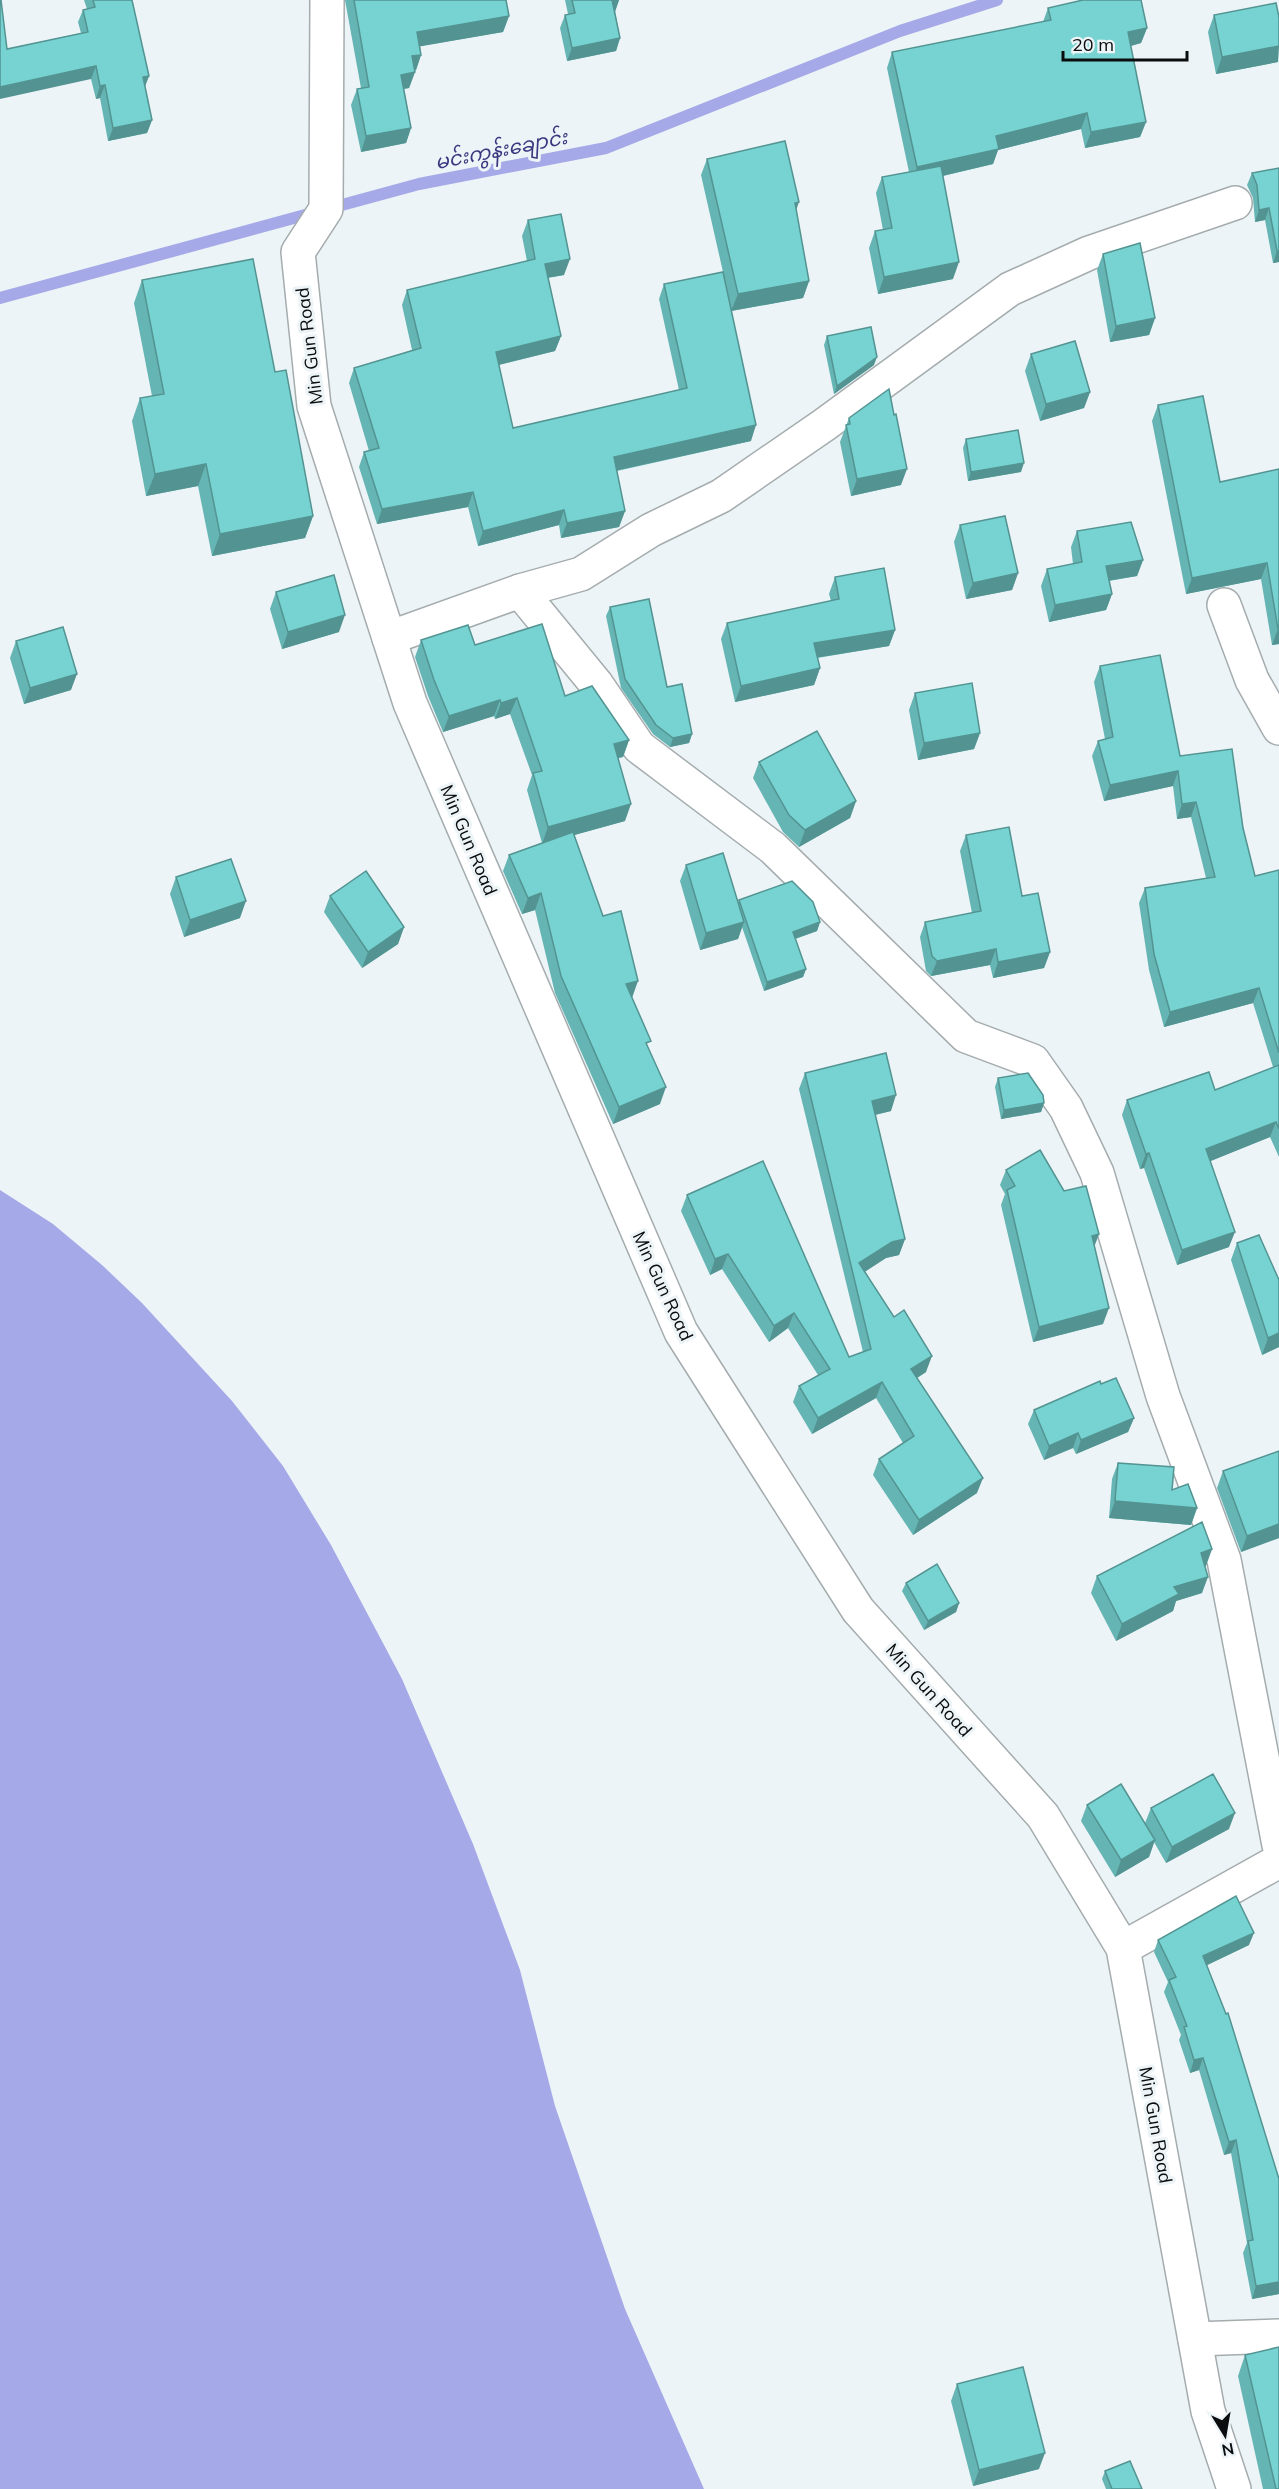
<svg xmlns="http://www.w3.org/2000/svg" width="1279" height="2489" viewBox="0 0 1279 2489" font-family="Mulish,'Noto Sans Myanmar',sans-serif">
  <rect width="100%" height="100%" fill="#edf4f7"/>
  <polygon fill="#a5a9e7" points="0,1190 53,1224 102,1265 142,1303 232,1401 283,1466 331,1545 402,1679 473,1844 520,1970 555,2106 625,2309 704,2489 0,2489"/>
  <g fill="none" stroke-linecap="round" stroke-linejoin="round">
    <polyline stroke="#a5a9e7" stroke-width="12" points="0,298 419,184 606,148 900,31 997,0"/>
    <g stroke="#a5acae" stroke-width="36">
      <g id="street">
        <polyline points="520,591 581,574 651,530 721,496 824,425 1010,289 1089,253 1235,203"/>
        <polyline points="1224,605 1252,680 1279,728"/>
        <polyline points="389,638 520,591 597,685 639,747 773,848 966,1036 1033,1061 1066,1108 1097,1173 1163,1396 1224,1560 1279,1845"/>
        <polyline points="1123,1948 1279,1861"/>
        <polyline points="1195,2339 1279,2336"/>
      </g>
    </g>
    <g stroke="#a5acae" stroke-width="36">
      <polyline id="secondary" points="327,0 326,209 298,252 314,406 410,703 681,1332 858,1610 1043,1816 1123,1948 1208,2411 1234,2489"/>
    </g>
    <use href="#street" stroke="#fff" stroke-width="33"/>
    <use href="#secondary" stroke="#fff" stroke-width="33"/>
  </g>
  <g fill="#65b5b4">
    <polygon points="84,0 132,0 149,76 145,86 152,120 147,133 108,141 100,98 96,99 91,79 7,49 81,33 78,22 83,10 87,9"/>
    <polygon points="345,0 506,0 509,16 503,32 420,46 421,55 416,70 415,70 415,72 409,88 404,89 411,128 406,143 361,152 351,105 357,89 361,88"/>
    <polygon points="565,0 619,0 615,11 620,38 616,51 567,61 560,28 565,15 568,14"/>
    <polygon points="1048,8 1147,28 1141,43 1131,46 1146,122 1140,137 1085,148 1081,129 998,150 993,164 943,176 953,279 878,294 869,248 875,231 883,230 876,193 882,177 909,172 887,68 892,52 1043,22"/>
    <polygon points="1214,15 1279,17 1278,62 1216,74 1208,32"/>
    <polygon points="707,159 796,211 809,281 803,298 731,311 751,441 617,471 625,511 619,527 561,538 559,525 478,546 468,507 377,524 359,467 364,452 369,451 349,383 354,368 412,350 402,305 407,290 527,261 522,236 528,220 564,275 548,278 561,336 555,351 499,365 513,428 679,390 659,299 664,284 723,272 701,175"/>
    <polygon points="1279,168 1279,262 1273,263 1265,220 1255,222 1253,198 1247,185 1252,173"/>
    <polygon points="1103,254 1155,318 1149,335 1110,342 1097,270"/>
    <polygon points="142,280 275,372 313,516 305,538 212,556 198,486 146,496 132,421 140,398 152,396 134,303"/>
    <polygon points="827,336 874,365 834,394 824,345"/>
    <polygon points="1031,354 1090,392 1084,408 1040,421 1025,371"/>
    <polygon points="1158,405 1220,482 1279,469 1279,644 1272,645 1261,579 1186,594 1152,421"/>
    <polygon points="849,418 901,485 851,496 840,442"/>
    <polygon points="966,439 1021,472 968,481 963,448"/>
    <polygon points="960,525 1018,573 1012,590 966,599 954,542"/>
    <polygon points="1077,531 1143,560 1137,576 1109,581 1112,594 1106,610 1049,622 1041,586 1047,569 1073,564 1071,547"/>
    <polygon points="835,577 895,630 889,646 817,658 820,668 814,685 735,702 721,639 727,623 831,601 829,594"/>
    <polygon points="276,592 339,632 282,649 270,609"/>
    <polygon points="610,607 692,734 689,743 670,747 653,734 621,688 606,616"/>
    <polygon points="421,640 475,645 565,696 629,740 623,757 618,758 625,821 574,835 648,1047 660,1104 613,1124 555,993 535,910 522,914 503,871 509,855 542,843 527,790 532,775 510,714 495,719 494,716 443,732 428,696 415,657"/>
    <polygon points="16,641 71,690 24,704 10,658"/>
    <polygon points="1100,666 1243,828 1255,876 1279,870 1279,1157 1270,1137 1210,1161 1229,1247 1177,1265 1144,1168 1140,1169 1122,1115 1127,1100 1215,1090 1273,1067 1253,1003 1164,1027 1149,970 1139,903 1145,888 1206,878 1191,817 1177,819 1173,786 1104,801 1092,756 1098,741 1105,739 1094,682"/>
    <polygon points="915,693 980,733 974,749 918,760 909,710"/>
    <polygon points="759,762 856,801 850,818 799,847 783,832 753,778"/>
    <polygon points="966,835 1022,896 1050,952 1044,968 993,978 990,965 931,976 926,971 920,937 925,922 972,913 960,851"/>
    <polygon points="686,865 738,903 739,900 820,922 817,931 795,939 806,969 803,977 764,991 742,927 738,939 700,950 680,881"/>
    <polygon points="176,877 240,918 184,937 170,894"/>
    <polygon points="330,896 404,927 398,944 362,968 324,912"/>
    <polygon points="805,1073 891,1111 875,1115 905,1239 899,1255 886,1258 865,1271 926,1372 917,1378 977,1493 913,1535 873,1475 879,1459 903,1443 876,1398 812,1434 793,1402 799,1386 818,1375 788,1328 769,1342 722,1269 710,1275 681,1211 687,1195 849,1357 863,1352 799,1089"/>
    <polygon points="998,1078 1044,1103 1041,1112 1001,1119 995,1087"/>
    <polygon points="1006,1170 1064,1191 1099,1234 1094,1246 1103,1324 1033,1342 1001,1205 1005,1194 1000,1185"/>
    <polygon points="1237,1243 1279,1280 1279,1347 1262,1355 1231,1260"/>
    <polygon points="1101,1384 1134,1418 1128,1432 1076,1454 1073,1448 1044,1460 1028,1424 1034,1410"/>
    <polygon points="1279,1451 1279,1538 1241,1552 1217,1488 1223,1471"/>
    <polygon points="1118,1463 1172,1490 1197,1508 1191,1525 1109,1518 1112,1479"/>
    <polygon points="1212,1549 1205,1566 1202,1593 1176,1601 1173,1611 1116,1641 1091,1593 1097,1576"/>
    <polygon points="906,1583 959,1603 956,1612 924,1630 902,1591"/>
    <polygon points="1087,1805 1145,1823 1151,1808 1229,1829 1166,1863 1154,1842 1149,1857 1115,1877 1081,1821"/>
    <polygon points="1158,1940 1249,1945 1207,1965 1279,2179 1279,2294 1252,2299 1243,2253 1247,2243 1231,2153 1224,2155 1199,2070 1190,2073 1179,2040 1181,2035 1164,1992 1168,1982 1154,1952"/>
    <polygon points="1245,2355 1279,2489 1263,2489 1238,2376"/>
    <polygon points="957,2384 1039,2469 973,2486 951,2401"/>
    <polygon points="1105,2471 1142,2489 1106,2489 1102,2479"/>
  </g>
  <g fill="#539492">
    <polygon points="612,0 619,0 615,12"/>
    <polygon points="509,16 503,32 411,48 417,32"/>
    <polygon points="1147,28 1141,43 1123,48 1128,32"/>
    <polygon points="620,38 616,51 567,61 572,48"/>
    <polygon points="1279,46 1278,62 1216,74 1222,57"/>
    <polygon points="421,55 416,70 406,72 412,56"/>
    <polygon points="96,66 91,79 0,99 0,87"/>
    <polygon points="415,72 409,88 395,90 401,75"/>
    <polygon points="149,76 144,89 143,77"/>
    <polygon points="105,85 100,98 96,99 100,86"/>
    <polygon points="1087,113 1081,129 998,150 993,164 912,183 917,167 996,136"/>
    <polygon points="152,120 147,133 108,141 113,128"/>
    <polygon points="1146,122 1140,137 1085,148 1091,132"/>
    <polygon points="411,128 406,143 361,152 366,136"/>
    <polygon points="799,202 793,219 795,203"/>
    <polygon points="1269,208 1265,220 1255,222 1259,210"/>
    <polygon points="1277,251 1279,251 1279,262 1273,263"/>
    <polygon points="570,259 564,275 539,279 545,264"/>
    <polygon points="959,262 953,279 878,294 884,277"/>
    <polygon points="809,281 803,298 731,311 738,294"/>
    <polygon points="1155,318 1149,335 1110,342 1116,326"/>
    <polygon points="561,336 555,351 490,367 496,352"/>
    <polygon points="877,357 874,365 834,394 837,386"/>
    <polygon points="1090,392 1084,408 1040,421 1046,404"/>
    <polygon points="756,425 751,441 609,472 614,457"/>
    <polygon points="1024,463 1021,472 968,481 971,472"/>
    <polygon points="206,464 198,486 146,496 155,474"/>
    <polygon points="907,469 901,485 851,496 857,479"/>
    <polygon points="473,492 468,507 377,524 382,509"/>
    <polygon points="564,510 559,525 478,546 483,531"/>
    <polygon points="625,511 619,527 561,538 567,523"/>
    <polygon points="313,516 305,538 212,556 220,534"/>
    <polygon points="1143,560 1137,576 1100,582 1106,566"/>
    <polygon points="1267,563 1261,579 1186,594 1192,578"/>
    <polygon points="1018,573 1012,590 966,599 973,583"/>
    <polygon points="1112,594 1106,610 1049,622 1055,605"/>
    <polygon points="345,615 339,632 282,649 288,632"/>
    <polygon points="1278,629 1279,629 1279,644 1272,645"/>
    <polygon points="895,630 889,646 808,659 814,643"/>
    <polygon points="820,668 814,685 735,702 741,686"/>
    <polygon points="77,674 71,690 24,704 30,688"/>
    <polygon points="517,698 510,714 495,719 501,703"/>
    <polygon points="500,700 494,716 443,732 449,716"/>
    <polygon points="980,733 974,749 918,760 924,743"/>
    <polygon points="692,734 689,743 670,747 673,738"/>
    <polygon points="629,740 623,757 608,760 614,744"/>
    <polygon points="1178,771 1173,786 1104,801 1110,785"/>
    <polygon points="856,801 850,818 799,847 805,830"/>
    <polygon points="1196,802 1191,817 1177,819 1182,804"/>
    <polygon points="631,804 625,821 542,844 548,827"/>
    <polygon points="541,893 535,910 522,914 528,898"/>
    <polygon points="246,901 240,918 184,937 190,920"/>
    <polygon points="744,922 738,939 700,950 706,933"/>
    <polygon points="820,922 817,931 789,941 793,932"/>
    <polygon points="404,927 398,944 362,968 368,952"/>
    <polygon points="996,949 990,965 931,976 937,961"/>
    <polygon points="1050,952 1044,968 993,978 998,962"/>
    <polygon points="806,969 803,977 764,991 767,982"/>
    <polygon points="638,981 632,998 626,984"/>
    <polygon points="1259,988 1253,1003 1164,1027 1170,1012"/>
    <polygon points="666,1087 660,1104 613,1124 619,1107"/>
    <polygon points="896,1095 891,1111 866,1117 872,1101"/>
    <polygon points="1044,1103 1041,1112 1001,1119 1004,1110"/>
    <polygon points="1276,1122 1270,1137 1201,1165 1206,1149"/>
    <polygon points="1149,1153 1144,1168 1140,1169 1146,1154"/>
    <polygon points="1235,1232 1229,1247 1177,1265 1182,1250"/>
    <polygon points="1099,1234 1093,1250 1092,1236"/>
    <polygon points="905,1239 899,1255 886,1258 854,1279 859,1263 892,1242"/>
    <polygon points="728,1254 722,1269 710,1275 715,1259"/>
    <polygon points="1109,1308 1103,1324 1033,1342 1039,1327"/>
    <polygon points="794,1313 788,1328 769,1342 774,1326"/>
    <polygon points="1279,1333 1279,1347 1262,1355 1268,1338"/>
    <polygon points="932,1356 926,1372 906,1385 911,1369"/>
    <polygon points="882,1382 876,1398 812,1434 818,1418"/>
    <polygon points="1134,1418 1128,1432 1076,1454 1081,1440"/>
    <polygon points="1078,1433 1073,1448 1044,1460 1049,1446"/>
    <polygon points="983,1478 977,1493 913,1535 919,1520"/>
    <polygon points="1115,1501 1197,1508 1191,1525 1109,1518"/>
    <polygon points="1279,1524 1279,1538 1241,1552 1247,1536"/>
    <polygon points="1212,1549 1206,1566 1195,1570 1201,1553"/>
    <polygon points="1208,1577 1202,1593 1176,1601 1173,1611 1116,1641 1122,1624 1174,1587"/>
    <polygon points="959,1603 956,1612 924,1630 928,1621"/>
    <polygon points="1235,1813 1229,1829 1166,1863 1172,1847"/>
    <polygon points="1155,1840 1149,1857 1115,1877 1121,1860"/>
    <polygon points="1254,1933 1249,1945 1199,1969 1203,1956"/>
    <polygon points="1203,2058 1199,2070 1190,2073 1194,2060"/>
    <polygon points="1236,2140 1231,2153 1224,2155 1229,2142"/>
    <polygon points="1279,2282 1279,2294 1252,2299 1256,2286"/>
    <polygon points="1045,2453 1039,2469 973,2486 979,2470"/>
  </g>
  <g fill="#76d3d1" stroke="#539492" stroke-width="1.5">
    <polygon points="0,0 1,0 7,49 88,32 83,10 95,7 93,0 132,0 149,76 143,77 152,120 113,128 105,85 100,86 96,66 0,87"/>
    <polygon points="354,0 506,0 509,16 417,32 421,55 412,56 415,72 401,75 411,128 366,136 357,89 369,87"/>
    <polygon points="572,0 613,0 612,0 620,38 572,48 565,15 575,13"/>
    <polygon points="1083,0 1141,0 1147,28 1128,32 1146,122 1091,132 1087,113 996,136 999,149 917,167 892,52 1051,20 1048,8"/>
    <polygon points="1276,3 1279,17 1279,46 1222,57 1214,15"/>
    <polygon points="785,141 799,202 795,203 809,281 738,294 707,159"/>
    <polygon points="941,166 959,262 884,277 875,231 892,228 882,177"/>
    <polygon points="1279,168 1279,251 1277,251 1269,208 1259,210 1257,185 1252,173"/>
    <polygon points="561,214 570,259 545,264 561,336 496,352 513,428 687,388 664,284 723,272 756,425 614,457 625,511 567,523 564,510 483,531 473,492 382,509 364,452 379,448 354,368 421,348 407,290 535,259 528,220"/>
    <polygon points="1140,243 1155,318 1116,326 1103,254"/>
    <polygon points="253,259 275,372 286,370 313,516 220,534 206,464 155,474 140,398 164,394 142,280"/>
    <polygon points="871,327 877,357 837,386 827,336"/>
    <polygon points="1075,341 1090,392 1046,404 1031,354"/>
    <polygon points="889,389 894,415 896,414 907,469 857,479 846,425 850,424 849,418"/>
    <polygon points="1203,396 1220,482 1279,469 1279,629 1278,629 1267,563 1192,578 1158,405"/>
    <polygon points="1018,430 1024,463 971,472 966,439"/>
    <polygon points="1005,516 1018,573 973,583 960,525"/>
    <polygon points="1131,522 1143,560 1106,566 1112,594 1055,605 1047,569 1082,562 1077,531"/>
    <polygon points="884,568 895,630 814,643 820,668 741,686 727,623 839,599 835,577"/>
    <polygon points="334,575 345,615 288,632 276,592"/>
    <polygon points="649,599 667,687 682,684 692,734 673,738 656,725 625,679 610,607"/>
    <polygon points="542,624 565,696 592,686 629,740 614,744 631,804 548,827 533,773 542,771 517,698 501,703 500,700 449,716 434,680 421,640 468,625 475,645"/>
    <polygon points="63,627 77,674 30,688 16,641"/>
    <polygon points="1160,655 1180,756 1232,749 1243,828 1255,876 1279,870 1279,1053 1259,988 1170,1012 1154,954 1145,888 1215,877 1196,802 1182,804 1178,771 1110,785 1098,741 1113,737 1100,666"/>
    <polygon points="972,683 980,733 924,743 915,693"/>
    <polygon points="817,731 856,801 805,830 789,815 759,762"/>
    <polygon points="1009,827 1022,896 1038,893 1050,952 998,962 996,949 937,961 932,956 925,922 981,911 966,835"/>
    <polygon points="573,832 603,916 621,911 638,981 626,984 651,1041 646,1043 666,1087 619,1107 561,976 541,893 528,898 509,855"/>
    <polygon points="723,853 744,922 706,933 686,865"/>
    <polygon points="231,859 246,901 190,920 176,877"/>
    <polygon points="366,871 404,927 368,952 330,896"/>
    <polygon points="792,881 813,902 820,922 793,932 806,969 767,982 739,900"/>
    <polygon points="886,1053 896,1095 872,1101 905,1239 892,1242 859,1263 894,1317 904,1310 932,1356 911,1369 983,1478 919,1520 879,1459 914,1436 882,1382 818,1418 799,1386 830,1369 794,1313 774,1326 728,1254 715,1259 687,1195 763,1161 849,1357 871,1349 805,1073"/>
    <polygon points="1279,1065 1279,1129 1276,1122 1206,1149 1235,1232 1182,1250 1149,1153 1146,1154 1127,1100 1209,1072 1215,1090"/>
    <polygon points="1028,1073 1043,1095 1044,1103 1004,1110 998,1078"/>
    <polygon points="1040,1150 1064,1191 1086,1186 1099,1234 1092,1236 1109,1308 1039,1327 1007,1190 1015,1186 1006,1170"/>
    <polygon points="1259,1235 1279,1280 1279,1333 1268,1338 1237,1243"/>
    <polygon points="1116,1378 1134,1418 1081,1440 1078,1433 1049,1446 1034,1410 1100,1381 1101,1384"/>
    <polygon points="1279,1451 1279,1524 1247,1536 1223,1471"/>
    <polygon points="1118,1463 1174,1467 1172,1490 1188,1484 1197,1508 1115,1501"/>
    <polygon points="1202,1522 1212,1549 1201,1553 1208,1577 1174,1587 1179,1594 1122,1624 1097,1576"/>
    <polygon points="937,1564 959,1603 928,1621 906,1583"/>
    <polygon points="1213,1774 1235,1813 1172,1847 1151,1808"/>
    <polygon points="1121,1784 1155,1840 1121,1860 1087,1805"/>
    <polygon points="1236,1896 1254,1933 1203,1956 1226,2014 1228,2013 1279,2179 1279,2282 1256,2286 1248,2241 1253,2240 1236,2140 1229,2142 1203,2058 1194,2060 1184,2027 1187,2026 1169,1980 1176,1977 1158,1940"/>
    <polygon points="1279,2347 1279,2489 1276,2489 1245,2355"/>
    <polygon points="1023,2367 1045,2453 979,2470 957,2384"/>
    <polygon points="1130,2461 1142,2489 1112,2489 1105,2471"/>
  </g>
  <g text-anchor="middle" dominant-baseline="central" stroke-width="6" stroke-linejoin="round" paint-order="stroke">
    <g font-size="18" fill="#0a0c0d" stroke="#edf4f7">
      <text transform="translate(309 346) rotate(-97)">Min Gun Road</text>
      <text transform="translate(469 840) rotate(67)">Min Gun Road</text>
      <text transform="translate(663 1286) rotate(65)">Min Gun Road</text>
      <text transform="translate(929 1690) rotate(48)">Min Gun Road</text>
      <text transform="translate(1156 2125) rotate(80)">Min Gun Road</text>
    </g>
    <g font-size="20" font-style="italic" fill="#3a377f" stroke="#edf4f7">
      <text transform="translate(501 149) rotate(-11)">မင်းကွန်းချောင်း</text>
    </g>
  </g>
  <g transform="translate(1225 2435) rotate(169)" stroke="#edf4f7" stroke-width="4.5" paint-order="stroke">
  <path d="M0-4.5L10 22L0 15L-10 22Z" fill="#0a0c0d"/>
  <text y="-9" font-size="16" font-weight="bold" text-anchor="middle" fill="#0a0c0d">N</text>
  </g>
  <path d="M1063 51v9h124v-9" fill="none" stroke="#0a0c0d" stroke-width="3"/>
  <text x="1072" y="51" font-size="18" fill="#0a0c0d" stroke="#edf4f7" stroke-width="4.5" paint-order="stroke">20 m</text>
</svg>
